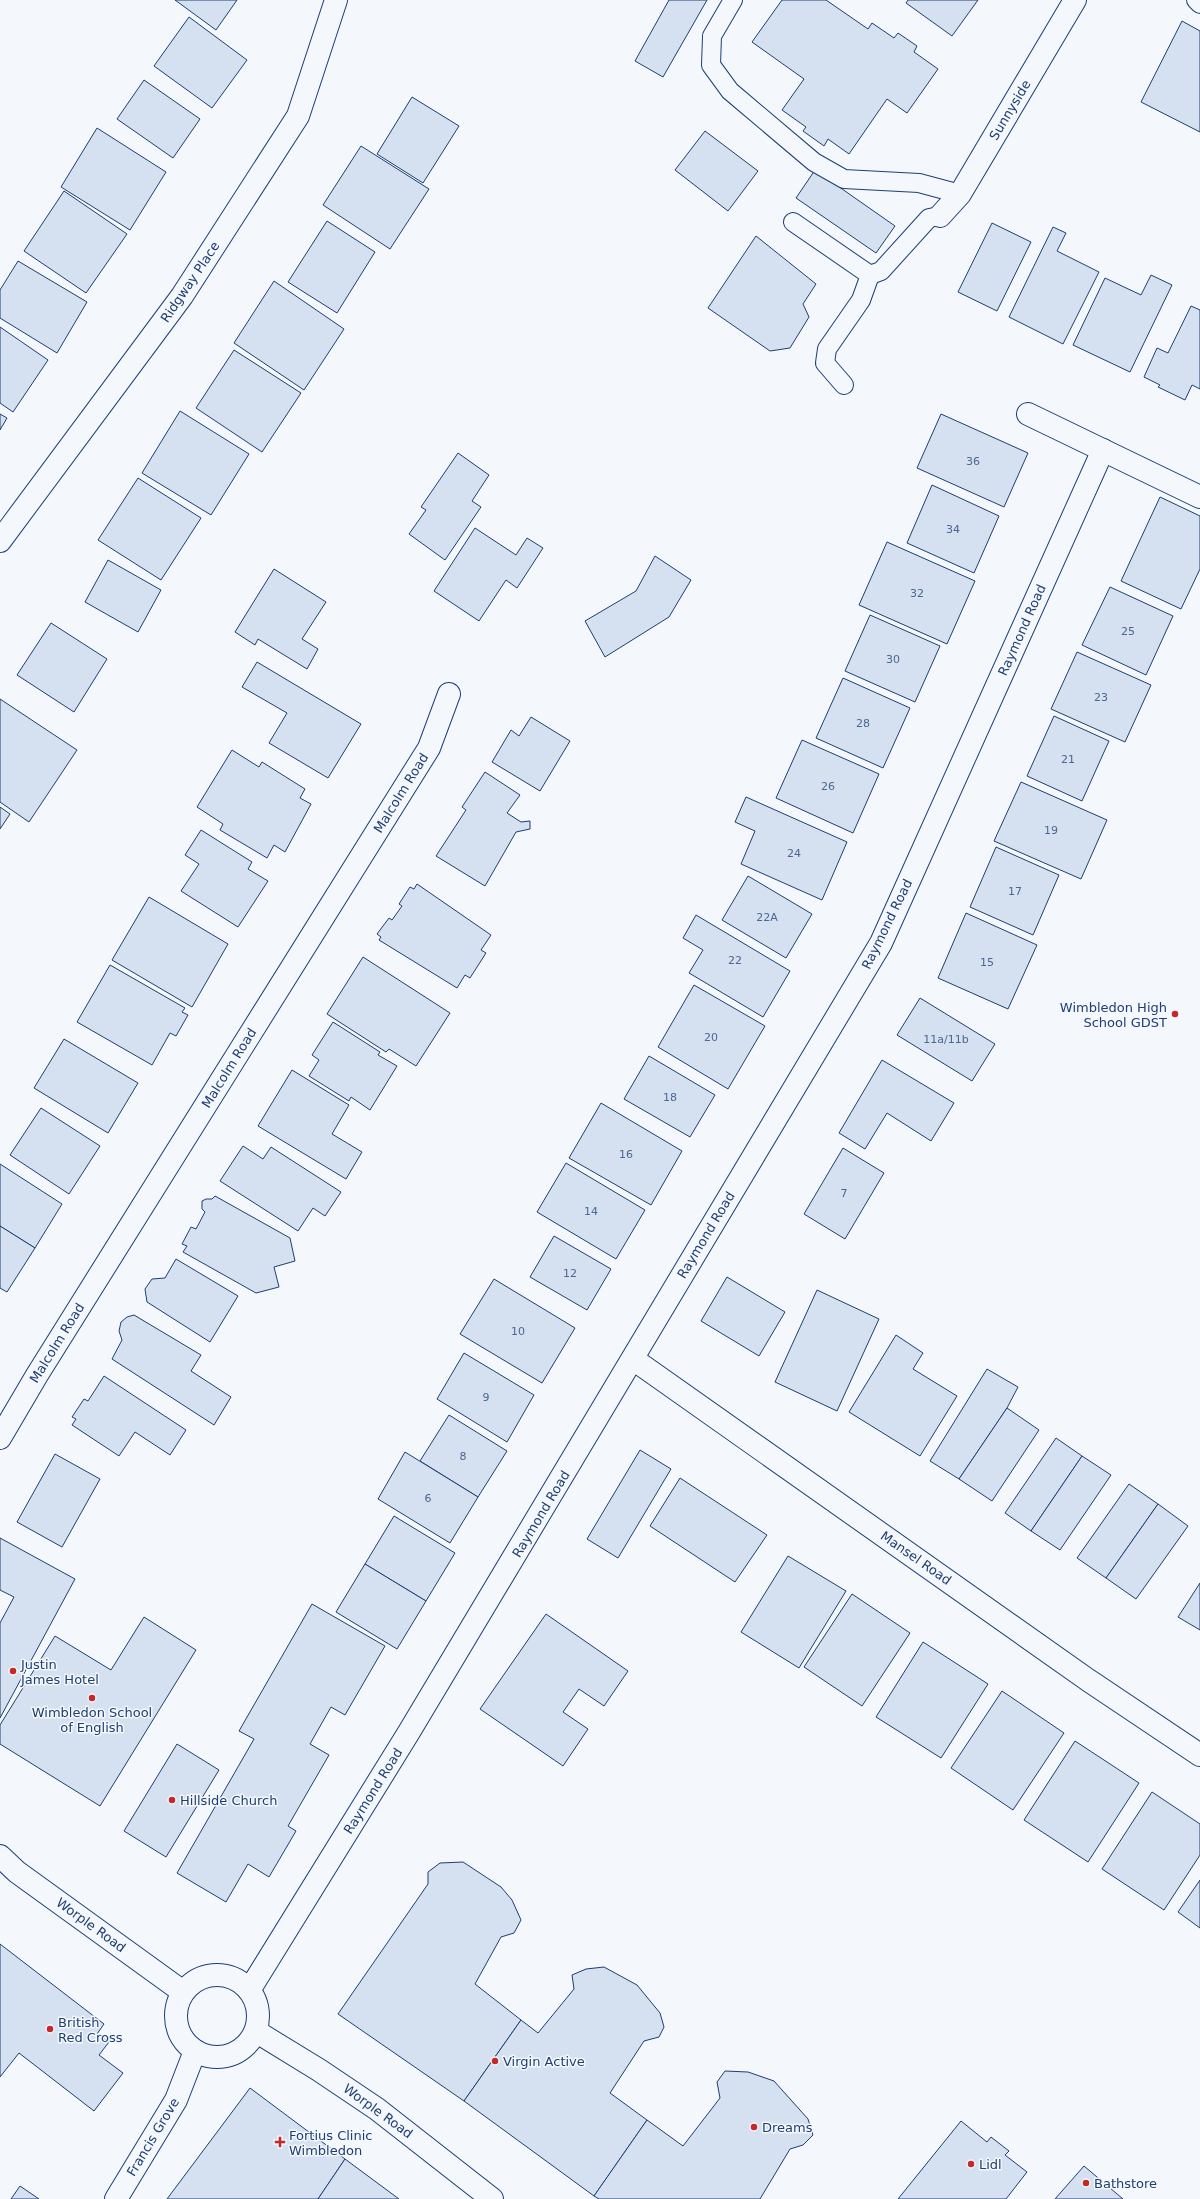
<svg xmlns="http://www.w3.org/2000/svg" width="1200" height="2199" viewBox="0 0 1200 2199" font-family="'DejaVu Sans',sans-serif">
  <rect width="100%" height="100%" fill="#f4f7fb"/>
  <g fill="#d5e0f0" stroke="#1d3f73">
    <polygon points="175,0 237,0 216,30"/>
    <polygon points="669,0 707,0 663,77 635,61"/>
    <polygon points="782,0 826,0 868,29 872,23 894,38 898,33 917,46 914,52 938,69 907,113 887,99 849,154 828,139 824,146 803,131 806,127 782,110 804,79 752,42"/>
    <polygon points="908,0 978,0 952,36 906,3"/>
    <polygon points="189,17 247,60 212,108 154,66"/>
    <polygon points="1182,21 1200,31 1200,132 1141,102"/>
    <polygon points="144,80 200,119 173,158 117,119"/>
    <polygon points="412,97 459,126 423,183 377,154"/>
    <polygon points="97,128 166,172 130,230 61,187"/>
    <polygon points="705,131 758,171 728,211 675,170"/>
    <polygon points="361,146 429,189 390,249 323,205"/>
    <polygon points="815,170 895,226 876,253 796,198"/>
    <polygon points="64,191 127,234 86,293 24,251"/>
    <polygon points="327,221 375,252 337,313 288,282"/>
    <polygon points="992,223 1031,242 997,311 958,292"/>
    <polygon points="1053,227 1066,233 1057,251 1099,272 1063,344 1009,317"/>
    <polygon points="756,236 816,284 803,304 809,317 790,348 770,351 708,308"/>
    <polygon points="18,261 87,302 57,353 0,318 0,290"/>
    <polygon points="1151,275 1172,285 1130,372 1073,345 1105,278 1141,295"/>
    <polygon points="274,281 344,329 304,390 234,343"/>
    <polygon points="1191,306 1200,310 1200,389 1192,385 1185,400 1158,387 1160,385 1144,377 1157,348 1168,353"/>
    <polygon points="0,327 48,360 13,412 0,403"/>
    <polygon points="234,350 301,393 262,452 196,408"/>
    <polygon points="180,411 249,454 211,515 142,473"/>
    <polygon points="0,414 7,418 0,430"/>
    <polygon points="941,414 1028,453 1004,507 917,468"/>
    <polygon points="458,453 489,475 472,501 481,507 445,560 409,534 426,510 421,507"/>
    <polygon points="138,478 201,518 161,580 98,540"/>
    <polygon points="932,485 999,516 974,573 907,543"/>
    <polygon points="1160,497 1200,516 1200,569 1181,609 1121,581"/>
    <polygon points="475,528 516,555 527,538 543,548 517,588 506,580 479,621 434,591"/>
    <polygon points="887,542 975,581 947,644 859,605"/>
    <polygon points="655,556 691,580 669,617 605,657 585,621 636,591"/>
    <polygon points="108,560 161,590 138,632 85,602"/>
    <polygon points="274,569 326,602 302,639 318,649 307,669 258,639 255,645 235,632"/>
    <polygon points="1110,587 1173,616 1146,675 1082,645"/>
    <polygon points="870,615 940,646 915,702 845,671"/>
    <polygon points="51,623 107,659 74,712 17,675"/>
    <polygon points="1077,652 1151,685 1125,742 1051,709"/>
    <polygon points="257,662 361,724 328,778 269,743 287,713 242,687"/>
    <polygon points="843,678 910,708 883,768 816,738"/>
    <polygon points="0,699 77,750 29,822 0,802"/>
    <polygon points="1054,716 1109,741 1082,801 1027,776"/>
    <polygon points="531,717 570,741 540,791 492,762 511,730 519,736"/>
    <polygon points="802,740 879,774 853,833 776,798"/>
    <polygon points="232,750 259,767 262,762 305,789 300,798 311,804 285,852 274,845 267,858 220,830 223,824 197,807"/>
    <polygon points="485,772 520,795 507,813 521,822 530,821 530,829 516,832 485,886 436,856 466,810 462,807"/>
    <polygon points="1021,782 1107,820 1081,879 994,841"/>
    <polygon points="746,797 847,842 822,900 741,864 755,831 735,822"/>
    <polygon points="0,807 10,814 0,829"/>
    <polygon points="201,830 252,862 248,869 268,881 238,927 181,891 199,864 185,855"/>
    <polygon points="996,847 1059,875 1033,935 970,907"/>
    <polygon points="748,876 812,914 786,958 722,920"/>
    <polygon points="417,884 491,935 481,950 486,953 470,978 465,975 457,988 379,940 381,937 377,934 389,918 392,920 402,906 399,904 410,887 414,889"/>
    <polygon points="149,897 228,944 192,1007 112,960"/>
    <polygon points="966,913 1037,945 1008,1009 938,978"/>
    <polygon points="696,915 790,971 763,1017 689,973 703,950 683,938"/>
    <polygon points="363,957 450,1013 416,1066 389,1049 386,1052 327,1014"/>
    <polygon points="110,965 185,1008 182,1012 188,1015 176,1036 170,1033 152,1065 77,1022"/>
    <polygon points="694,985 765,1026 728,1089 658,1047"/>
    <polygon points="920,998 995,1044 972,1081 897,1035"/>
    <polygon points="333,1022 380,1052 378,1055 397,1066 370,1110 351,1097 349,1101 309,1076 319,1060 312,1055"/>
    <polygon points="64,1039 138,1083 108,1133 34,1088"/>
    <polygon points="649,1056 715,1095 690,1137 624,1099"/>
    <polygon points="882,1060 954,1103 931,1141 887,1113 865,1149 839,1133"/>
    <polygon points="292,1070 349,1105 332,1134 362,1152 346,1179 258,1126"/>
    <polygon points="601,1103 682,1151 651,1205 569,1158"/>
    <polygon points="41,1108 100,1146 69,1194 10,1155"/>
    <polygon points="243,1146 263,1159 271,1147 341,1192 325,1216 313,1208 298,1231 220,1181"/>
    <polygon points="843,1148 884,1173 845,1239 804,1214"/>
    <polygon points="566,1163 645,1210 616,1259 537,1212"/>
    <polygon points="0,1164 62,1204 35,1248 0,1226"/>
    <polygon points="215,1196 290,1238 295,1261 274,1267 279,1287 256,1293 183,1252 187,1246 182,1244 191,1227 196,1229 205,1212 202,1209 202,1201 206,1199 212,1199"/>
    <polygon points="0,1226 35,1248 7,1292 0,1288"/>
    <polygon points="554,1236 611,1269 587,1310 530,1277"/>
    <polygon points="176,1259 238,1296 210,1342 147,1302 145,1289 152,1279 165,1278"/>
    <polygon points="727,1277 785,1312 759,1356 701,1321"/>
    <polygon points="494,1279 575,1328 542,1383 460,1334"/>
    <polygon points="817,1290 879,1319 837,1411 775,1382"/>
    <polygon points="134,1315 201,1355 191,1371 231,1397 214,1425 112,1359 122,1340 119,1331 121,1322 127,1317"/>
    <polygon points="896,1335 923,1353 913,1369 957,1396 920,1456 849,1412"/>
    <polygon points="464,1353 534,1395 507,1442 437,1399"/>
    <polygon points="987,1369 1018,1387 1007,1408 959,1479 930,1461"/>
    <polygon points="104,1376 186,1430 170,1455 135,1432 119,1456 72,1425 76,1419 72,1417 84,1399 88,1401"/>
    <polygon points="1007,1408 1039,1430 992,1501 959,1479"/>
    <polygon points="449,1415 507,1451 478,1497 420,1461"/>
    <polygon points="1056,1438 1082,1456 1031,1531 1005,1513"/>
    <polygon points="640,1450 671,1469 618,1558 587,1539"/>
    <polygon points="405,1452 478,1497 450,1543 378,1499"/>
    <polygon points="55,1454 100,1479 62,1547 17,1522"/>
    <polygon points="1082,1456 1111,1475 1060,1550 1031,1531"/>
    <polygon points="680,1478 767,1535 735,1582 650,1526"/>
    <polygon points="1129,1484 1158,1504 1106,1578 1077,1558"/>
    <polygon points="1158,1504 1188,1526 1136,1599 1106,1578"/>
    <polygon points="394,1516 455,1553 426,1601 365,1564"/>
    <polygon points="0,1538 75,1579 0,1718 0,1623 14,1597 0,1590"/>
    <polygon points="788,1556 846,1591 799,1668 741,1632"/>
    <polygon points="365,1564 426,1601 397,1649 336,1612"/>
    <polygon points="1200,1583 1200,1630 1178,1617"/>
    <polygon points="852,1594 910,1633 862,1706 804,1667"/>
    <polygon points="312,1604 385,1646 345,1715 331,1707 310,1744 329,1755 288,1826 296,1831 269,1877 248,1864 226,1902 177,1873 254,1739 239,1731"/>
    <polygon points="546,1614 628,1671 604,1706 579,1689 563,1712 588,1729 563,1766 480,1709"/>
    <polygon points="144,1617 196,1650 100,1806 0,1744 0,1725 55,1636 111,1670"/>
    <polygon points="923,1642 988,1684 941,1758 876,1717"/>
    <polygon points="1002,1691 1064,1733 1013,1810 951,1768"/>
    <polygon points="1075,1741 1139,1783 1088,1862 1024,1820"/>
    <polygon points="177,1744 219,1770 166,1857 124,1831"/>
    <polygon points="1152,1792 1200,1824 1200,1855 1164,1910 1102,1869"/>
    <polygon points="463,1862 501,1887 512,1900 521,1920 514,1933 501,1937 475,1984 521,2020 464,2101 338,2014 428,1884 428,1872 440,1863"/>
    <polygon points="1200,1880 1200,1928 1178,1912"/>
    <polygon points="0,1944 104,2024 97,2034 109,2042 99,2055 123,2073 94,2111 19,2053 0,2077"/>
    <polygon points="604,1967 637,1985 660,2013 664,2027 659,2037 644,2041 610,2093 647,2120 594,2196 464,2101 521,2020 538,2033 574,1989 572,1975 586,1969"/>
    <polygon points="725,2071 748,2072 774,2081 808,2119 813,2135 803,2145 790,2149 760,2199 599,2199 594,2196 647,2120 683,2146 720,2098 717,2082"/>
    <polygon points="250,2088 345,2159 318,2199 167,2199"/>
    <polygon points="961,2121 987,2142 991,2137 1009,2151 1005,2155 1027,2172 1006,2199 898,2199"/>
    <polygon points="345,2159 399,2199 318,2199"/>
    <polygon points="1084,2166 1123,2199 1055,2199"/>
    <polygon points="20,2186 39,2199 11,2199"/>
  </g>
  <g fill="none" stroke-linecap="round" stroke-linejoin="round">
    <g stroke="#1d3f73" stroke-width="20">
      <g id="lane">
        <polyline points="733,0 712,36 711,65 730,91 814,162 844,179 919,183 960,194"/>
        <polyline points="1196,0 1200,4"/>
        <polyline points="793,222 870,275 881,271 929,218 940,216"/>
        <polyline points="844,385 825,363 827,349 861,300 870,275"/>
      </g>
    </g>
    <g stroke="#1d3f73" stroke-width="24">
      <g id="street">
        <polyline points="940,216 960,194 1075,0"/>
        <polyline points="1028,414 1200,497"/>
        <polyline points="0,541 182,296 298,116 336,0"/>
        <polyline points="633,1359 1088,1680 1200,1755"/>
        <polyline points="0,1438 37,1375 429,748 449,694"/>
        <polyline points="250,1989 409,1732 881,943 1103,450"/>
      </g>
    </g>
    <g stroke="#1d3f73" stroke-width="24">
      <g id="secondary">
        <polyline points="0,1856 17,1872 183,1992"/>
        <circle cx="217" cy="2016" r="41"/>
        <polyline points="257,2032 319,2070 377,2109 492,2199"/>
        <polyline points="116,2199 176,2100 195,2051"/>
      </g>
    </g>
    <use href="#lane" stroke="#f4f7fb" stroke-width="18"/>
    <use href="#street" stroke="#f4f7fb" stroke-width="22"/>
    <use href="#secondary" stroke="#f4f7fb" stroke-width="22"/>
  </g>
  <g fill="#c62828" stroke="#f4f7fb" stroke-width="1.5">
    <circle cx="1175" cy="1014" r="4"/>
    <circle cx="13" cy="1671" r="4"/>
    <circle cx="92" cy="1698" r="4"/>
    <circle cx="172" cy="1800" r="4"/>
    <circle cx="50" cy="2029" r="4"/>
    <circle cx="495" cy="2061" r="4"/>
    <circle cx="754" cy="2127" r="4"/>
    <path d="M278 2136h4v4h4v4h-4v4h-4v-4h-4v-4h4z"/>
    <circle cx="971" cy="2164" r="4"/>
    <circle cx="1086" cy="2183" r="4"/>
  </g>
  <g text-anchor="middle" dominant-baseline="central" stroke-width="3" stroke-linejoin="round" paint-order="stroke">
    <g font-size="11" fill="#4b6792">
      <text x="973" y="461">36</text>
      <text x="953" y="529">34</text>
      <text x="917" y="593">32</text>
      <text x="1128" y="631">25</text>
      <text x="893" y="659">30</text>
      <text x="1101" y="697">23</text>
      <text x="863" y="723">28</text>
      <text x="1068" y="759">21</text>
      <text x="828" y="786">26</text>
      <text x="1051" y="830">19</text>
      <text x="794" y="853">24</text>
      <text x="1015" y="891">17</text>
      <text x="767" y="917">22A</text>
      <text x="735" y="960">22</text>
      <text x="987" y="962">15</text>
      <text x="711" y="1037">20</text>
      <text x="946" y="1039">11a/11b</text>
      <text x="670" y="1097">18</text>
      <text x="626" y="1154">16</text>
      <text x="844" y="1193">7</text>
      <text x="591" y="1211">14</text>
      <text x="570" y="1273">12</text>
      <text x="518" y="1331">10</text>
      <text x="486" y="1397">9</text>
      <text x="463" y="1456">8</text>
      <text x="428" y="1498">6</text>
    </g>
    <g font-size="13" fill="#1d3f73" stroke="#f4f7fb">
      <text transform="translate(1010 110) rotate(-59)">Sunnyside</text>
      <text transform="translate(190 282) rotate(-56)">Ridgway Place</text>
      <text transform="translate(1022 630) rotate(-66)">Raymond Road</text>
      <text transform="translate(401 793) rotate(-58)">Malcolm Road</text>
      <text transform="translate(887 924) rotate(-64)">Raymond Road</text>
      <text transform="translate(229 1068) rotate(-58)">Malcolm Road</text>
      <text transform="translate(706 1235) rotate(-59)">Raymond Road</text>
      <text transform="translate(57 1343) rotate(-58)">Malcolm Road</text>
      <text transform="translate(541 1514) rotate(-59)">Raymond Road</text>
      <text transform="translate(916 1558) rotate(35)">Mansel Road</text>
      <text transform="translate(373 1791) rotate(-58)">Raymond Road</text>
      <text transform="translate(91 1925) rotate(36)">Worple Road</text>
      <text transform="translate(378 2111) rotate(36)">Worple Road</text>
      <text transform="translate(153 2137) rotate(-59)">Francis Grove</text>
    </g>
    <g font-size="13" fill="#1d3f73" stroke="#f4f7fb" text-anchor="start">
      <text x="1167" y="1007" text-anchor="end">Wimbledon High<tspan x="1167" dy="15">School GDST</tspan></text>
      <text x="21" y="1664">Justin<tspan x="21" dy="15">James Hotel</tspan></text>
      <text x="92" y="1712" text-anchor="middle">Wimbledon School<tspan x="92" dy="15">of English</tspan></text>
      <text x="180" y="1800">Hillside Church</text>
      <text x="58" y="2022">British<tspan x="58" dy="15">Red Cross</tspan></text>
      <text x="503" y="2061">Virgin Active</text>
      <text x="762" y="2127">Dreams</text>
      <text x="289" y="2135">Fortius Clinic<tspan x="289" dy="15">Wimbledon</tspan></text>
      <text x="979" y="2164">Lidl</text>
      <text x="1094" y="2183">Bathstore</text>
    </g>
  </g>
</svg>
